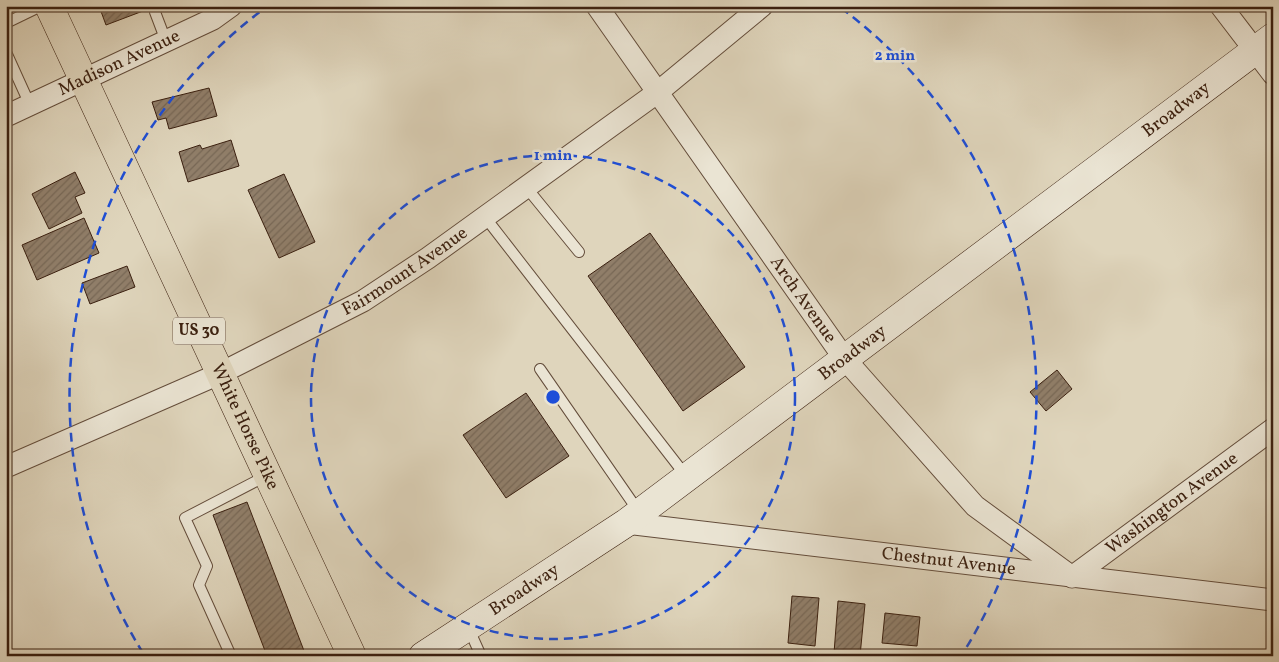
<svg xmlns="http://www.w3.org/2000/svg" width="1279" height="662" viewBox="0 0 1279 662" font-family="Vollkorn,serif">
  <defs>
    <pattern id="building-hatch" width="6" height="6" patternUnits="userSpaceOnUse" patternTransform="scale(1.25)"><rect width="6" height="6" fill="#907e69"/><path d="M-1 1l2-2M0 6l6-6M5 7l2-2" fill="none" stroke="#776755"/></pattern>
  </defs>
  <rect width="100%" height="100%" fill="#dfd5bc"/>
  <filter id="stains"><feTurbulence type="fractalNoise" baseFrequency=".004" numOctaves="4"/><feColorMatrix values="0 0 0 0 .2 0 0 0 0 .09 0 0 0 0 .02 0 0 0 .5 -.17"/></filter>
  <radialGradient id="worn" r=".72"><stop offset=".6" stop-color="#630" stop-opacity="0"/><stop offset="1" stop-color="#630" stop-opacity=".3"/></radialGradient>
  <g fill="url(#building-hatch)" stroke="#3b2010">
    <polygon points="99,6 141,6 143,11 106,25"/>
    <polygon points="209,88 217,116 169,129 166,118 158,120 152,102"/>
    <polygon points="231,140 239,166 188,182 179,152 200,145 202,149"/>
    <polygon points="75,172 85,193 75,197 82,213 49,229 32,194"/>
    <polygon points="284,174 315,242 279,258 248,190"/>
    <polygon points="84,218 99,253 37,280 22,245"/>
    <polygon points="650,233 745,367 683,411 588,276"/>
    <polygon points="127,266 135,287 90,304 82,283"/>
    <polygon points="1057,370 1072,389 1046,411 1030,392"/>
    <polygon points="526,393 569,456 506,498 463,435"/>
    <polygon points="247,502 306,656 267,656 213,515"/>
    <polygon points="792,596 819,598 815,646 788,643"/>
    <polygon points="838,601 865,604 860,656 834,653"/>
    <polygon points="885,613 920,617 917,646 882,643"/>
  </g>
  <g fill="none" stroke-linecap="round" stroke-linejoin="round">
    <g stroke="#644d3b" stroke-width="12">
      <g id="lane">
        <polyline points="155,6 155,12 166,41"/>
        <polyline points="6,23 41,6"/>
        <polyline points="6,52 30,105"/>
        <polyline points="526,187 579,252"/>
        <polyline points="485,217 686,476"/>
        <polyline points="540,369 639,512"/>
        <polyline points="468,627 481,656"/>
        <polyline points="231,656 199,585 207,566 185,518 266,476"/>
      </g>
    </g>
    <g stroke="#644d3b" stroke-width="23">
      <g id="street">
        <path id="s1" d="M 597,6 L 844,358 L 975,506 L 1072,577 L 1273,429"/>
        <polyline points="1221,6 1273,74"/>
        <path id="s2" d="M 6,116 L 213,19 L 231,6"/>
        <path id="s3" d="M 6,467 L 219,374 L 363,301 L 428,258 L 658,92 L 762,6"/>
        <path id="s4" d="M 626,523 L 1273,600"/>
      </g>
    </g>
    <g stroke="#3b2010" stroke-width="29">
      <g id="secondary">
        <path id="s5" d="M 423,656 L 626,523 L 1273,37"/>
      </g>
    </g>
    <g stroke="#3b2010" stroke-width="29">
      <g id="highway">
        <path id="s6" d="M 49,6 L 352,656"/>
      </g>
    </g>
    <use href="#lane" stroke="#eae4d3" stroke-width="10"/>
    <use href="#street" stroke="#eae4d3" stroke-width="21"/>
    <use href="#secondary" stroke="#eae4d3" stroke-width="28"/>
    <use href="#highway" stroke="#dfd5bc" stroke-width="28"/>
  </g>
  <g fill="none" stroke="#1d4ed8" stroke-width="2.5" stroke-dasharray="9 6">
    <circle cx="553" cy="397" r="242"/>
    <path d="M143 653A484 484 0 0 1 265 8M841 8A484 484 0 0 1 963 653"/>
  </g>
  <g text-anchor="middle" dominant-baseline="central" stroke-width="5" stroke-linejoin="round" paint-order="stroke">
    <rect fill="#eae4d3" stroke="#705b4a" stroke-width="1" x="173" y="317.5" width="52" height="27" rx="4"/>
    <g font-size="16" font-weight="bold" fill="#3b2010">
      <text x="199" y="331">US 30</text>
    </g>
    <g font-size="18" fill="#3b2010" stroke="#eae4d3">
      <text stroke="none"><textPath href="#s2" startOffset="125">Madison Avenue</textPath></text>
      <text stroke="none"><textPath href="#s5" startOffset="931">Broadway</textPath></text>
      <text stroke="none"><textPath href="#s3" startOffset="445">Fairmount Avenue</textPath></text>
      <text stroke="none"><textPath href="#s1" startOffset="359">Arch Avenue</textPath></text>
      <text stroke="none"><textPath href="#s5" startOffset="526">Broadway</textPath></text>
      <text stroke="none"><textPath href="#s6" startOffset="464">White Horse Pike</textPath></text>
      <text stroke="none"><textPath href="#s1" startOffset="872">Washington Avenue</textPath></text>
      <text stroke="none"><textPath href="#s4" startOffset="325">Chestnut Avenue</textPath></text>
      <text stroke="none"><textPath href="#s5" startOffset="121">Broadway</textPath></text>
    </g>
  </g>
  <circle cx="553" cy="397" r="8" fill="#1d4ed8" stroke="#eae4d3" stroke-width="2.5"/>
  <g font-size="15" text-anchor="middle" font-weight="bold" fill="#1d4ed8" stroke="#eae4d3" stroke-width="5" stroke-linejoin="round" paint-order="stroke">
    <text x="895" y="60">2 min</text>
    <text x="553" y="160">1 min</text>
  </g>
  <rect width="1279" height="662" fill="none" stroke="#dfd5bc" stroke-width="25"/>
  <rect x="8" y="8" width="1264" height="647" fill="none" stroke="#3b2010" stroke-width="2.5"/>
  <rect x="12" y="12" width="1254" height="637" fill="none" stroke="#3b2010"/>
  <rect width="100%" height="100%" filter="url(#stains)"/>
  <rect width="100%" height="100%" fill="url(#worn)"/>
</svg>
